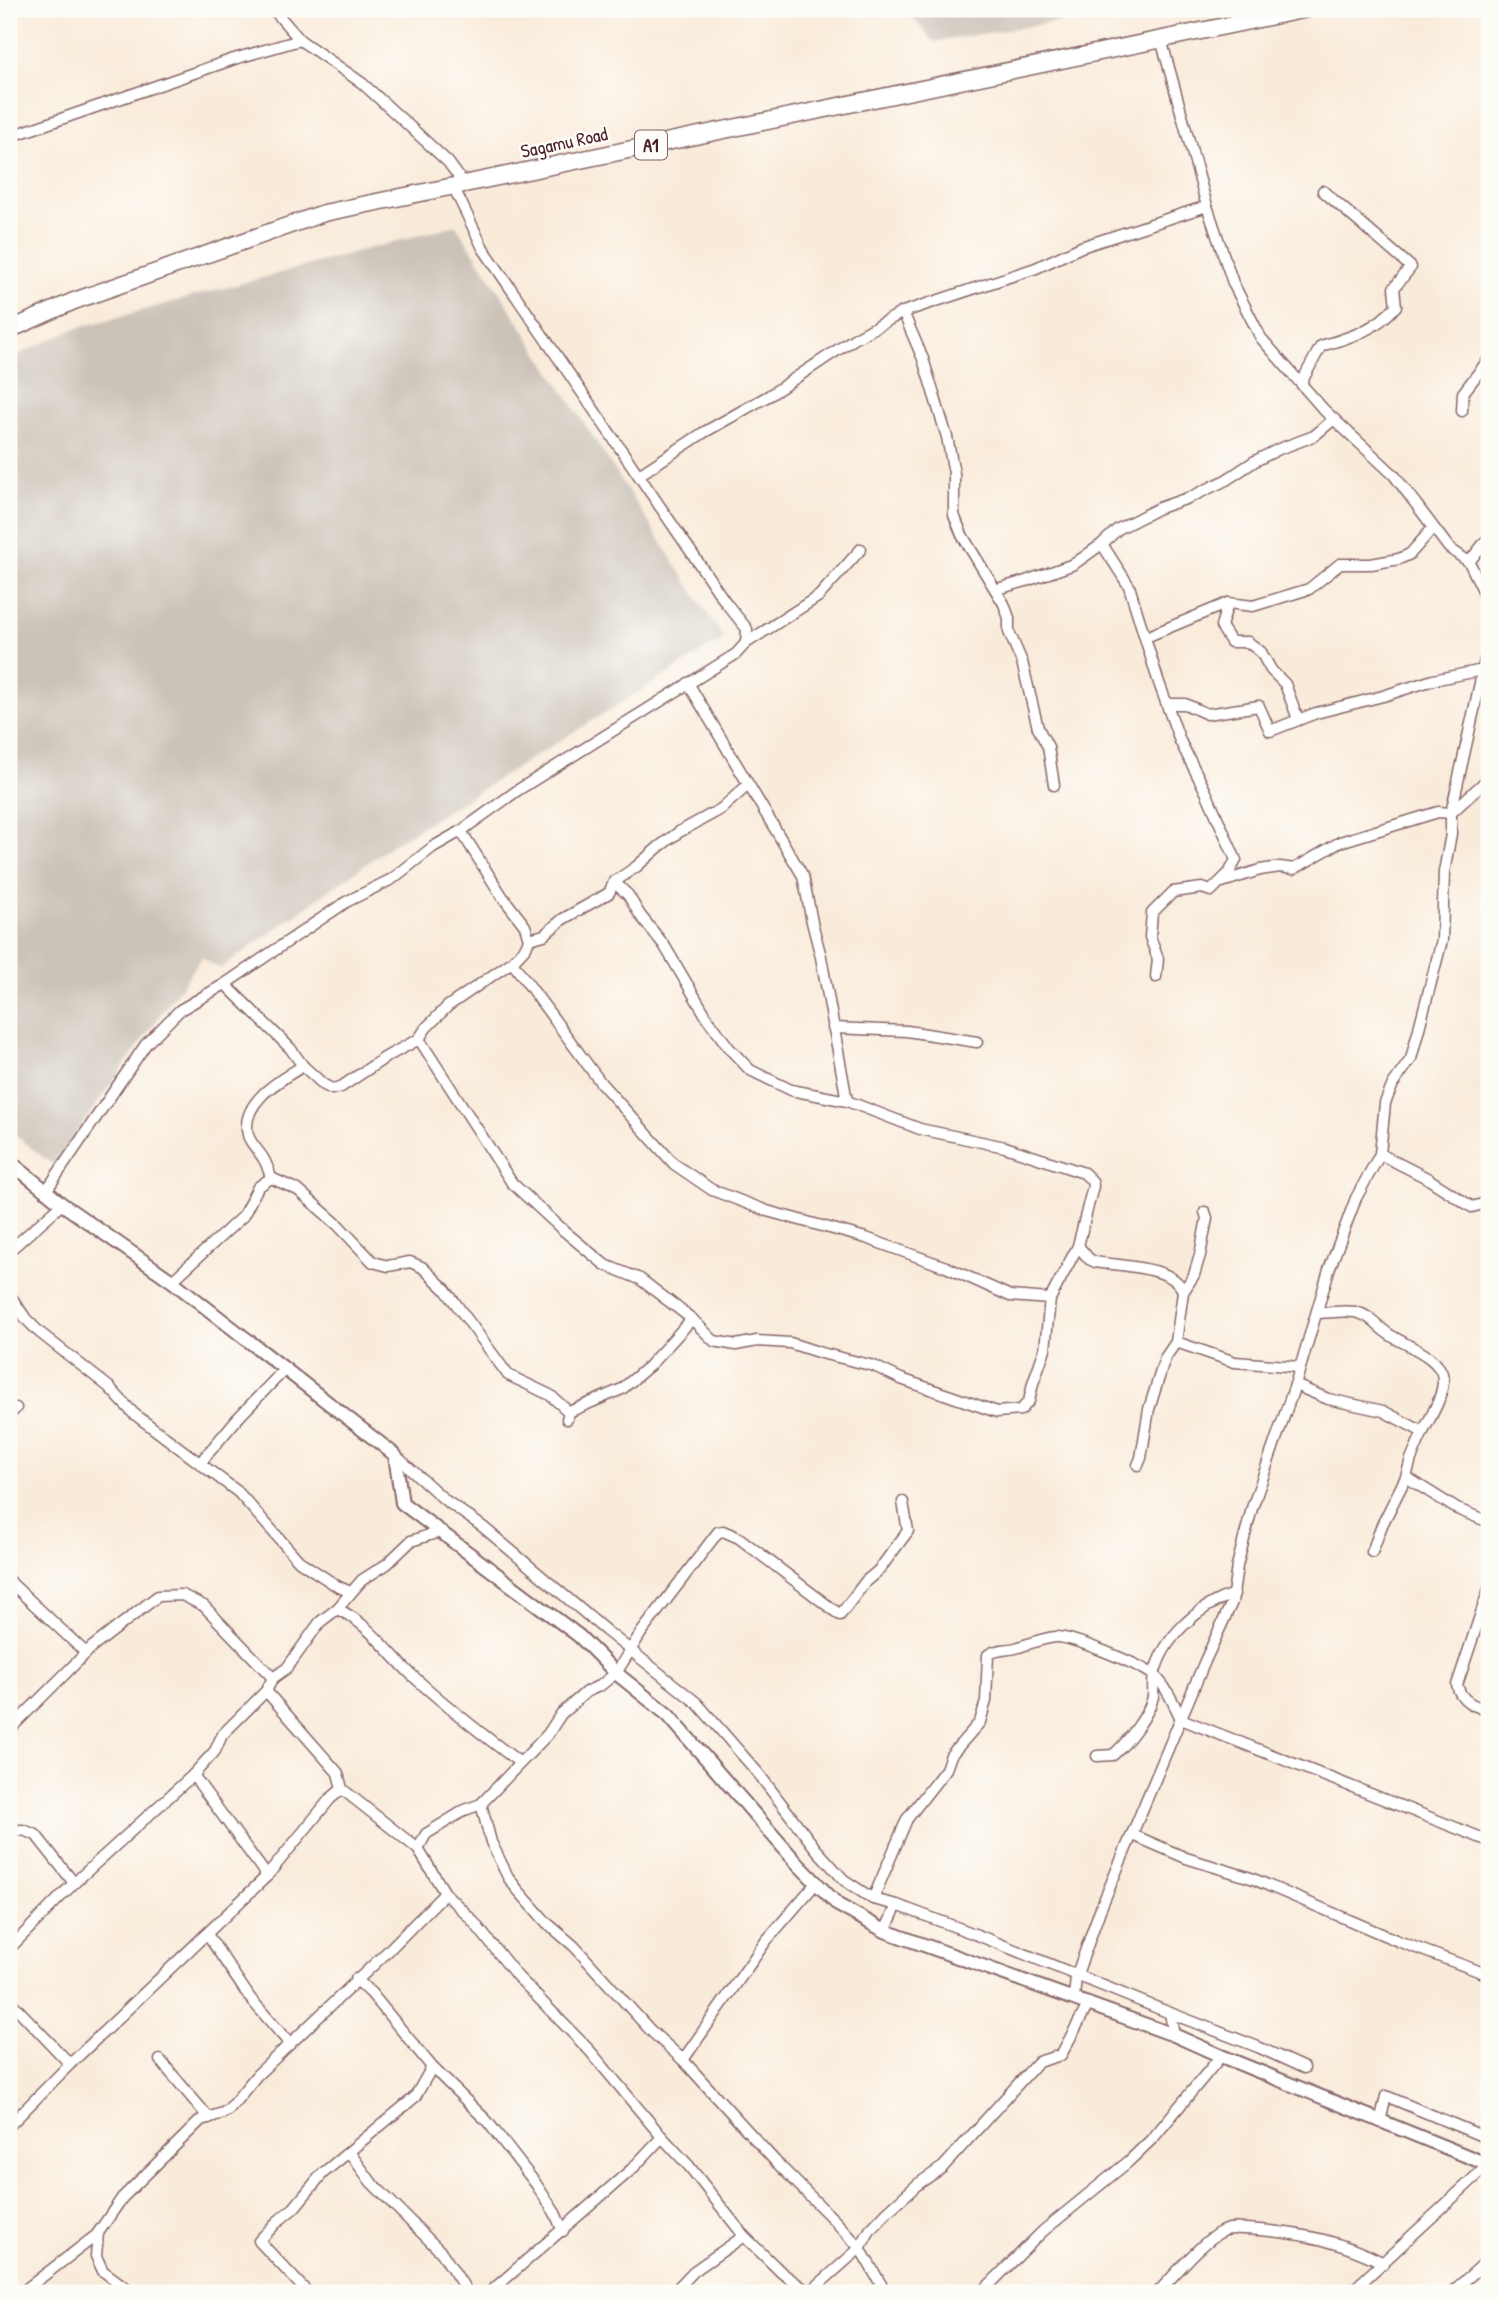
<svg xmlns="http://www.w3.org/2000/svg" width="1498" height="2302" viewBox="0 0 1498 2302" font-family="'Patrick Hand',sans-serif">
  <rect width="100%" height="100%" fill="#fdfcf7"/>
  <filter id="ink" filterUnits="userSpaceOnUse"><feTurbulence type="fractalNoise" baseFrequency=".0143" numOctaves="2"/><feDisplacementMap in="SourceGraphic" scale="14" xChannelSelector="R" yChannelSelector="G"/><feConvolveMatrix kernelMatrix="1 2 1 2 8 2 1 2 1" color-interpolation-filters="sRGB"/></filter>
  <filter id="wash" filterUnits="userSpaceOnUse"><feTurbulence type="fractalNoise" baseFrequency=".00686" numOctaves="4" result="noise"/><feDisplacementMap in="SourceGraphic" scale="28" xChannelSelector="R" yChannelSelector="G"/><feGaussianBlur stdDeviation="1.57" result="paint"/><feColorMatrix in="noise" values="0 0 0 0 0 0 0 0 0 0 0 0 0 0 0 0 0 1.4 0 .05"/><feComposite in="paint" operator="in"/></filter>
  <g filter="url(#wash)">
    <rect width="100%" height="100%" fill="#f9ebda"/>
    <g fill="#cbc2b8">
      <polygon points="905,9 1130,9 934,42"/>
      <polygon points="456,225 724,639 395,843 220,969 202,957 53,1165 9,1130 9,359 74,329"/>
    </g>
  </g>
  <g filter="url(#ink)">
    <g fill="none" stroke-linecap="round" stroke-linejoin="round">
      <g stroke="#876668" stroke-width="13">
        <g id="minor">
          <polyline points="273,9 300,40 362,83 407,124 448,162 464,184"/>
          <polyline points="9,137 234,59 300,40"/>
          <polyline points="453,186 483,248 726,603 747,629 746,643"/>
          <polyline points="903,312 923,359 947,437 954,473 954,515 962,535 1004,604 1009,618 1009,632 1022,662 1038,728 1048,747 1054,785"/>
          <path d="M 1301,383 L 1321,346 C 1351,337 1376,330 1396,306 L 1394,288 L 1411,267 L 1323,191"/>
          <polyline points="1462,411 1463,393 1489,359"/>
          <polyline points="639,475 703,433 770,395 854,339 903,312 1036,268 1081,247 1207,206"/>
          <polyline points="1102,544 1129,586 1158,680 1180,741 1206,792 1236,860 1229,873 1211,891 1202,888 1173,892 1152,913 1150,937 1158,959 1156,977"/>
          <polyline points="1469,562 1489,537"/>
          <polyline points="997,589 1026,581 1074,564 1102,544 1118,529 1159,508 1191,497 1226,480 1255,461 1279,449 1314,436 1334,419"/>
          <polyline points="1228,603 1221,626 1231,642 1248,642 1261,652 1271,670 1285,684 1298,719"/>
          <polyline points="1146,637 1228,603 1253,606 1309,589 1340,564 1371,564 1399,559 1410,554 1433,528"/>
          <polyline points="688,683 803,876 812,922 821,957 847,1101"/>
          <polyline points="1167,704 1185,704 1207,714 1259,706 1270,731 1316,713 1383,696 1433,680 1483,670"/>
          <polyline points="614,882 628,895 640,915 664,945 708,1019 729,1048 750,1070 791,1090 847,1101 920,1129 1005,1147 1084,1173 1092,1181 1093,1186 1078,1246 1050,1299"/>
          <polyline points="1222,882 1260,870 1280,867 1294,869 1340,842 1438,812 1451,813 1489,778"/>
          <polyline points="529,939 544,935 563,919 609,893 614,882 636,867 660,846 679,832 721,809 748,785"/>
          <polyline points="225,984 290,1048 303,1066 324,1085 332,1089 341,1087 386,1057 419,1039 426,1028 448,1006 512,962 526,947 529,939 525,926 502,896 461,831"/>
          <polyline points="833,1028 907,1031 977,1042"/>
          <polyline points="419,1039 512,1183 563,1230 605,1265 640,1279 692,1319 714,1341 736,1345 757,1341 790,1343 821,1353 874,1366 901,1379 997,1412 1021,1410 1029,1401 1033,1383 1045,1349 1050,1299 1010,1296 946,1267 866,1238 767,1211 712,1190 674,1164 601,1083 512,962"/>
          <polyline points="1380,1154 1427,1178 1472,1207 1483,1204 1489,1196"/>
          <path d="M 271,1178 C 269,1171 267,1164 263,1158 C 258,1150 250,1143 248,1135 C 240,1102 280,1080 303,1066"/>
          <polyline points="46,1191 146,1044 180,1010 225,984 346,902 392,879 433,847 461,831 518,790 736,654 746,643 819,596 861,549"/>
          <path d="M 1078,1246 L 1089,1259 L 1095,1262 C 1118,1266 1176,1266 1183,1292"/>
          <polyline points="9,1251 62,1204"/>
          <polyline points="172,1281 243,1216 258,1187 271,1178 298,1190 338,1225 373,1262 388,1266 410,1262 422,1267 445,1289 508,1375 550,1395 569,1412"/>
          <polyline points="9,1294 26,1319 39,1332 109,1387 133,1413 238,1492 299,1561 337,1586 350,1592"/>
          <path d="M 1317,1313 C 1328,1313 1343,1310 1355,1312 C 1371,1315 1377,1327 1390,1335 C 1405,1345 1441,1357 1443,1378 C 1444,1397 1430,1417 1422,1434"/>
          <polyline points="1176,1342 1235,1362 1300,1367"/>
          <polyline points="1295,1385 1328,1399 1383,1411 1421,1431 1422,1434 1411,1459 1406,1477 1382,1525 1372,1552"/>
          <polyline points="9,1415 16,1408"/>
          <polyline points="567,1419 569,1412 622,1389 649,1366 692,1319"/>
          <polyline points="395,1455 445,1500 483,1527 605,1630 697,1703 758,1773 816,1849 844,1880 873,1899"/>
          <polyline points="200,1463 237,1419 285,1369"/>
          <polyline points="1138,1465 1141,1458 1149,1409 1165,1358 1176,1342 1183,1292 1194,1275 1200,1255 1207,1218 1205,1212"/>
          <polyline points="1406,1477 1457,1509 1489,1522"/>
          <polyline points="9,1581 86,1653"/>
          <path d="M 1489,1589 L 1457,1685 C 1461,1702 1475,1706 1489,1711"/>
          <path d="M 337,1609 C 369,1623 389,1654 414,1677 C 447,1707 483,1735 519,1762"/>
          <polyline points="9,1730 91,1648 158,1596 182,1595 204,1606 273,1678"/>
          <path d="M 1097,1756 L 1113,1755 C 1127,1743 1149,1715 1153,1697 C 1154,1690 1152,1683 1154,1676 C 1162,1638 1199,1605 1234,1594"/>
          <polyline points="193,1775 267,1876"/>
          <polyline points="342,1789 418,1849"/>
          <polyline points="481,1804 491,1842 508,1877 517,1889 547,1923 574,1946 650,2030 683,2060 775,2161 835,2221 860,2248 886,2293"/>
          <polyline points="9,1831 23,1830 36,1835 74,1883"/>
          <polyline points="1133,1835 1186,1858 1251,1878 1398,1941 1489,1975"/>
          <polyline points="445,1893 472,1920 517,1976 590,2051 662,2137 689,2166 744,2236 782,2273 810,2293"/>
          <path d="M 897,1905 L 873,1899 L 907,1819 L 946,1769 L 951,1755 L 980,1722 L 986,1701 L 988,1655 C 997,1648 1008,1651 1019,1647 C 1031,1643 1043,1638 1056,1637 C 1071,1636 1138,1664 1152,1674 C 1165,1683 1174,1704 1181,1719 L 1489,1841"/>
          <polyline points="885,1931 897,1905 980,1936 1170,2013 1174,2035"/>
          <polyline points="207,1934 250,1998 290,2044"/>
          <polyline points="9,1949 74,1883 193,1775 215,1751 222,1735 266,1691 273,1678 287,1668 320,1622 337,1609 362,1580 387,1564 411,1541 442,1531"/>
          <polyline points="356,1979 371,1993 432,2067 487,2121 536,2184 555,2213 563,2231"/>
          <polyline points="1074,1998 1076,1977 1100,1910 1205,1661 1232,1602 1237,1566 1252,1508 1295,1385 1329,1270 1356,1198 1380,1154 1385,1103 1393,1084 1411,1059 1442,940 1444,872 1451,834 1451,813 1488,647 1488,619 1483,590 1469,562 1449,548 1394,475 1324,410 1261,338 1233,283 1207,206 1161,39"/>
          <polyline points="9,2000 70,2064"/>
          <polyline points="1170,2013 1258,2047 1304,2068"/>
          <polyline points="160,2060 209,2118"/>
          <polyline points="683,2060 766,1941 817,1882"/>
          <polyline points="1380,2122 1386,2096 1489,2139"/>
          <polyline points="9,2126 70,2064 267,1876 330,1799 342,1789 338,1773 266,1691"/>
          <polyline points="350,2153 371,2182 442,2253 468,2293"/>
          <polyline points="21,2293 98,2234"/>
          <polyline points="133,2293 103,2271 96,2256 98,2233 122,2198 201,2120 223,2113 229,2109 257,2075 386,1953 445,1893 418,1849 426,1834 465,1810 481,1804 548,1734 561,1714 586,1692 601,1685 616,1673 641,1633 718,1532 723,1531 739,1538 840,1615 866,1581 879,1570 908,1531 903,1502"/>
          <polyline points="308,2293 259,2241 278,2221 294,2208 322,2174 415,2097 432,2067"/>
          <polyline points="489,2293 632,2169 662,2137"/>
          <polyline points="673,2293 694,2271 744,2236"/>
          <polyline points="809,2293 860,2248 870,2230 887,2212 918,2184 943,2167 1038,2062 1061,2055 1089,2003"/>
          <polyline points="981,2293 1043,2231 1128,2162 1154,2137 1221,2056"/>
          <path d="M 1157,2293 C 1172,2278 1205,2238 1223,2231 C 1234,2226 1249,2230 1260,2230 C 1308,2234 1341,2242 1384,2263"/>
          <polyline points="1350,2293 1488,2165"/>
          <polyline points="1451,2293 1489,2259"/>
        </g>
      </g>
      <g stroke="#876668" stroke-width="16">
        <polyline id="tertiary" points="9,1161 62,1204 172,1281 395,1455 402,1503 579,1636 616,1673 668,1715 797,1863 838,1905 885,1931 1174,2035 1221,2056 1489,2165"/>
      </g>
      <g stroke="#876668" stroke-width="19">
        <polyline id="trunk" points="9,330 74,301 324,213 1307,9"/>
      </g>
      <use href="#minor" stroke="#fff" stroke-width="10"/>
      <use href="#tertiary" stroke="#fff" stroke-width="12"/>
      <use href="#trunk" stroke="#fff" stroke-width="16"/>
    </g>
  </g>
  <g text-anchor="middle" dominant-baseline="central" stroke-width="5" stroke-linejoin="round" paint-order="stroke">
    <rect fill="#fdfcf7" stroke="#806168" stroke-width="2" x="635" y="130.5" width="32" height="29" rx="5"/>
    <g font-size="18" font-weight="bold" fill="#4a1f2b">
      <text x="651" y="145">A1</text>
    </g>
    <g font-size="19" fill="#4a1f2b" stroke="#fdfcf7">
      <text transform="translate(564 142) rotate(-12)">Sagamu Road</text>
    </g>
  </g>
  <rect width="1498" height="2302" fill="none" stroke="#fdfcf7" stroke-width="35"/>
</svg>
